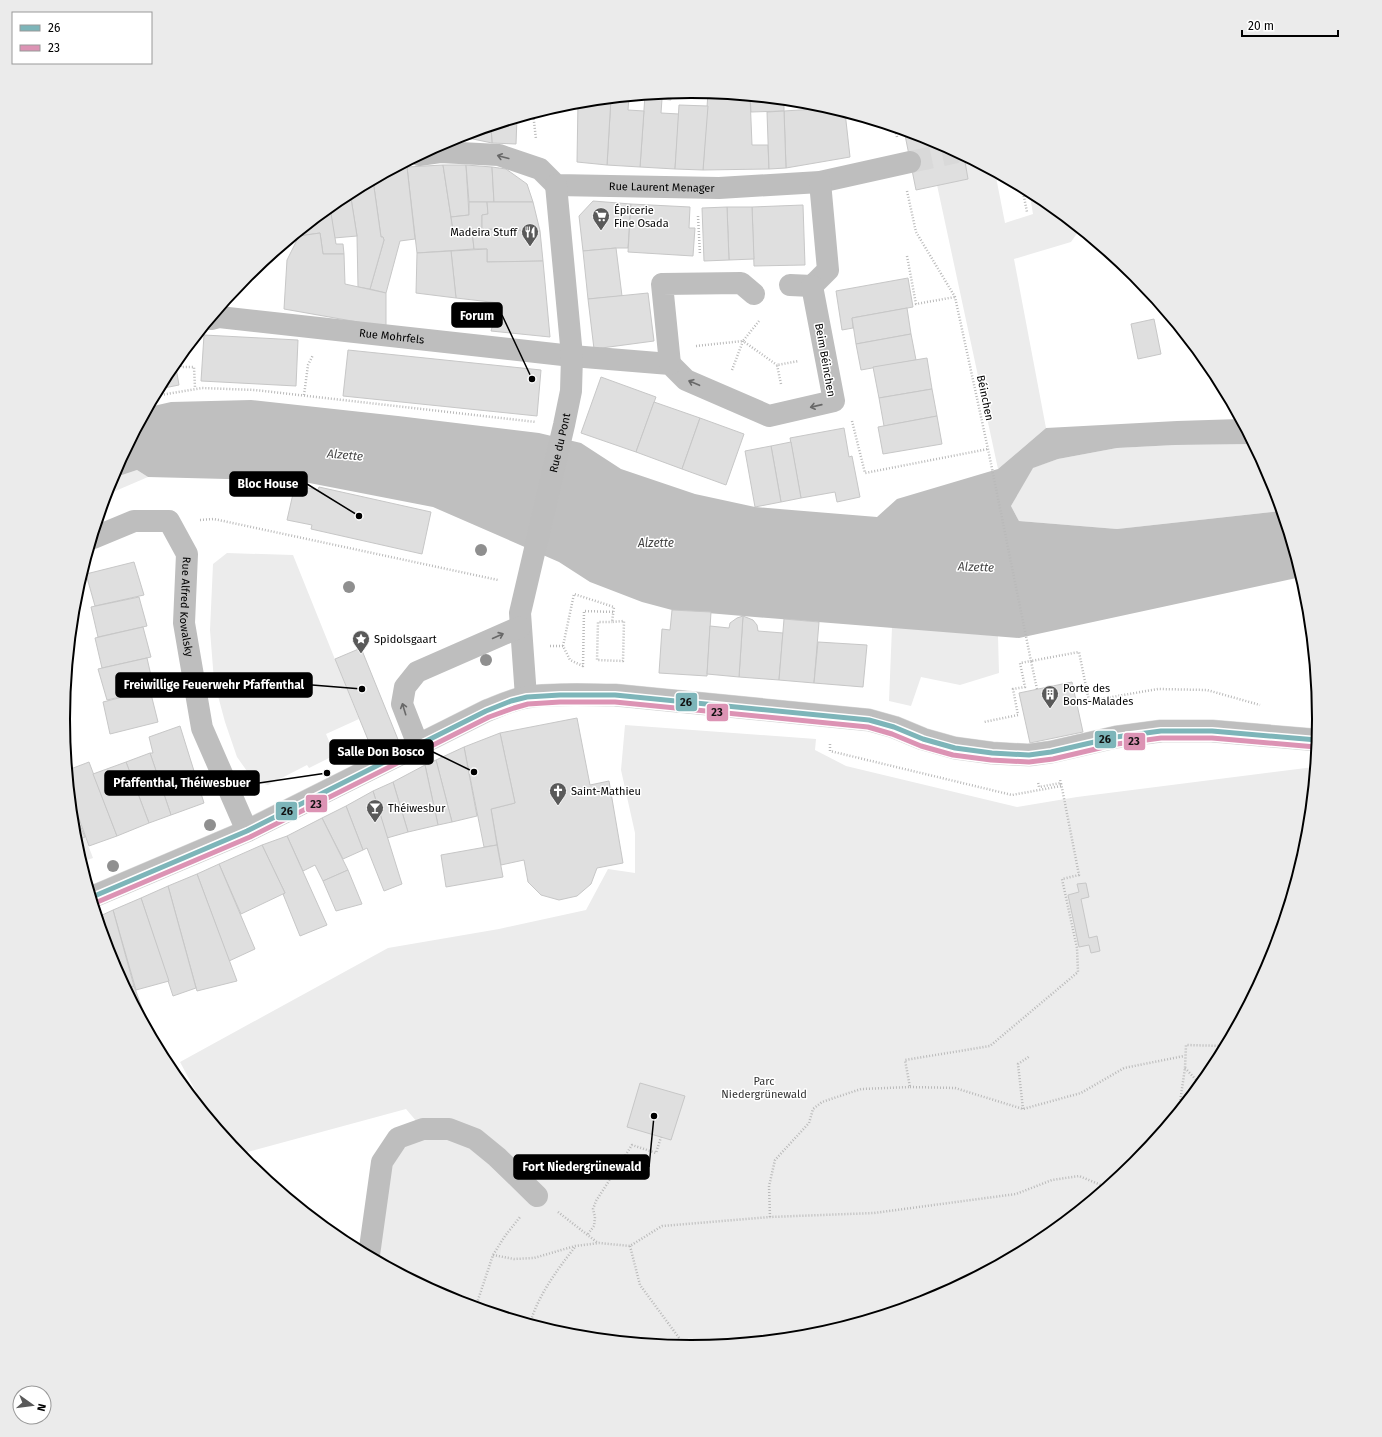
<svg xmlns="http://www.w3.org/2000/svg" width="1382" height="1437" viewBox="0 0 1382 1437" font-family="'Fira Sans',sans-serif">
  <rect width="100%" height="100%" fill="#fff"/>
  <g fill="#ececec">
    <polygon points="964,156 1000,175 996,177 1005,223 1033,214 1029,190 1040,196 1080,229 1071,242 1014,259 1046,428 998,469 937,185 968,179"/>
    <polygon points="1253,444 1271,478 1281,511 1117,529 1019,521 1011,506 1032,468 1058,459 1117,448 1175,445"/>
    <polygon points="137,470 148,477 106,495 110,479"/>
    <polygon points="227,553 293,555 359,719 326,734 335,755 309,768 307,765 268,785 257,782 249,774 237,757 225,722 214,681 210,630 213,564"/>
    <polygon points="892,627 998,636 999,673 960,685 921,677 911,706 889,701"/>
    <polygon points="625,725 816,739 815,750 846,766 1017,807 1077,797 1314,767 1307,841 1271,959 1213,1068 1135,1163 1040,1241 931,1299 813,1334 691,1346 568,1334 450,1299 369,1255 382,1162 423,1129 406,1109 240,1154 209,1116 180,1062 388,948 499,929 586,910 608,869 635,873 635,833 621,770"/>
    <polygon points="85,837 93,858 81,862 75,841"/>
  </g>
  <polygon fill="#bfbfbf" points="251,400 398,416 539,433 581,443 621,469 695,494 755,507 877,517 897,499 998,469 1046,428 1177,421 1240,419 1253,444 1175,445 1117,448 1058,459 1033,468 1011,506 1019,521 1117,529 1281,511 1301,577 1019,638 743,616 672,610 642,602 590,582 559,562 433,507 299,481 148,477 137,470 110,479 149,407 171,402"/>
  <g fill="#dfdfdf" stroke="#c7c7c7">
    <polygon points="671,92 671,100 662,99 661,113 679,114 675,169 640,167 645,95"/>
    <polygon points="708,92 750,96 752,145 768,145 769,169 703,170"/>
    <polygon points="750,96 784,100 784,111 751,112"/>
    <polygon points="629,97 628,110 644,111 640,167 607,165 611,98"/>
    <polygon points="611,98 607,165 577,162 578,102"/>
    <polygon points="679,105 708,106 703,170 675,169"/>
    <polygon points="831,108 845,112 850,157 786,168 784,111"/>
    <polygon points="784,111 786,168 769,169 767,112"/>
    <polygon points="517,118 516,144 492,143 491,126"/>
    <polygon points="491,126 492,143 473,139 473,131"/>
    <polygon points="473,131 473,139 450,139 451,138"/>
    <polygon points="914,133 932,138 964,156 968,179 916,190 905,135"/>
    <polygon points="443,165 453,230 472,230 474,249 417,253 407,167"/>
    <polygon points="443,165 466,165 469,215 451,217"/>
    <polygon points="466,165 492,167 494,202 469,202"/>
    <polygon points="407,167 415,239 400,241 386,293 370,289 384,240 383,237 381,237 373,180 394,169"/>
    <polygon points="492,167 506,169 527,184 533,202 494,202"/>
    <polygon points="373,180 381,237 383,237 384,240 370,289 358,287 357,236 350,192"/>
    <polygon points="350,192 357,236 334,238 330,207 342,196"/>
    <polygon points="593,201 631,204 628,248 616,248 583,251 579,216"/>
    <polygon points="469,202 487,202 488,214 482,215 482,229 453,230 451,217 469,215"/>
    <polygon points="487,202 533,202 540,231 482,229 482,215 488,214"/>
    <polygon points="631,204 690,207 689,228 695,228 693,256 628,252"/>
    <polygon points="803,205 805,265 754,266 752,207"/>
    <polygon points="330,207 336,244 343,244 344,254 323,254 320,233 299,236 299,232"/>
    <polygon points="727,207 752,207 754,259 729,260"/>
    <polygon points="727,207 729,260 704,261 702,208"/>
    <polygon points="482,229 540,231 543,261 487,262 487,249 474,249 472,230"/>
    <polygon points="320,233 323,254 344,254 345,284 386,293 386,327 284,309 287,260 299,236"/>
    <polygon points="616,248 622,296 588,299 583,251"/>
    <polygon points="487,249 487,262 543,261 550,337 491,331 499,303 456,298 451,251"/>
    <polygon points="451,251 456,298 416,293 417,253"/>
    <polygon points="908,278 913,307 852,318 853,328 842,330 836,291"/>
    <polygon points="648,293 654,341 594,349 588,299"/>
    <polygon points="907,308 911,334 856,344 852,318"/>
    <polygon points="1154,319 1161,354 1138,359 1131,324"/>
    <polygon points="911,334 916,360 861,370 856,344"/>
    <polygon points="204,335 298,340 296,386 201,381"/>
    <polygon points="348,350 541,370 537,416 343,396"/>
    <polygon points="927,358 932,389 879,398 873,367"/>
    <polygon points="175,362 179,385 159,389 169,369"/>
    <polygon points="601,377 656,397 636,452 581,433"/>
    <polygon points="932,389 937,416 884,426 879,398"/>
    <polygon points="654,402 700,418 682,469 636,452"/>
    <polygon points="937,416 942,444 883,454 878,427"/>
    <polygon points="700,418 744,434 726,485 682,469"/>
    <polygon points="844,428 849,457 852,456 860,497 837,502 835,492 801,498 790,438"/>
    <polygon points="791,442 801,498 781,502 771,446"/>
    <polygon points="771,446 781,502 755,507 745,451"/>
    <polygon points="295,485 318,490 319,487 431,512 422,554 311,529 312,525 287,520"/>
    <polygon points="134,562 144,595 95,606 86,574"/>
    <polygon points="139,597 147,626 98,637 91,607"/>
    <polygon points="672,610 711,612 707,676 659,673 662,629 670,630"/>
    <polygon points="743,616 753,620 757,625 758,631 783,633 779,680 739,677"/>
    <polygon points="743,616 739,677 707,674 710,626 729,628 730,623 737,618"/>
    <polygon points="784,619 819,622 814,683 779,680"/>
    <polygon points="143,627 151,657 102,668 95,638"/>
    <polygon points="818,642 867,645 863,687 814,683"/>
    <polygon points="361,648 399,742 373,752 335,659"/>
    <polygon points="147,658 154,689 107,700 98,669"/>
    <polygon points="1072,682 1083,732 1030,743 1019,693"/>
    <polygon points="150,690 158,722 110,734 103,702"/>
    <polygon points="577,718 590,785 609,781 623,863 597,868 591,884 577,896 559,900 541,895 528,882 524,860 501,865 491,809 515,803 500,733"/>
    <polygon points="180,726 204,803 171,815 150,753 153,753 149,737"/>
    <polygon points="500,733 515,803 491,809 497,845 484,847 464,747"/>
    <polygon points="464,747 477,816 452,822 436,760"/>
    <polygon points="150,753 171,815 149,823 126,762"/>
    <polygon points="436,760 452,822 438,825 425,765"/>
    <polygon points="89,762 117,836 89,846 71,797 68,770"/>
    <polygon points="126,762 149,823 117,836 93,774"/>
    <polygon points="425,765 438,825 408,832 393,782"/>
    <polygon points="393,782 408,832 387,838 373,791"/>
    <polygon points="373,791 402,884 384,891 367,848 363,850 346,806"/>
    <polygon points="71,804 85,837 75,841"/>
    <polygon points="346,806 363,850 343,859 322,818"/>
    <polygon points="322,818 348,870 323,881 315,865 303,871 287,836"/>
    <polygon points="287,836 327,925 300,936 283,894 285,893 262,845"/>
    <polygon points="262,845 285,893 241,914 219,864"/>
    <polygon points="497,845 503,877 446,887 441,855"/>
    <polygon points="219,864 255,949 229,961 197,874"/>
    <polygon points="348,870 362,904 336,911 323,881"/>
    <polygon points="197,874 237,981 197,991 168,886"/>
    <polygon points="1086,883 1089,897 1081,899 1089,938 1097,936 1100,951 1091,953 1089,945 1079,947 1068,895 1079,892 1077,884"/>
    <polygon points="168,886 196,988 173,996 141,898"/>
    <polygon points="141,898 169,981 136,990 113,910"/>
    <polygon points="113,910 134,986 127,989 111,959 98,917"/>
    <polygon points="134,986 150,1030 151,1033 127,989"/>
    <polygon points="640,1083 685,1096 671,1140 627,1127"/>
  </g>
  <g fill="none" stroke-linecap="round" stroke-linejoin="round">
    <polyline stroke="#d9d9d9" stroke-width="22" stroke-dasharray="22 11" stroke-linecap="butt" points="910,162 957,152"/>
    <g stroke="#dbdbdb" stroke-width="23">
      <path id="major" d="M 92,897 L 247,831 L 486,711 C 499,706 513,699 527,697 C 556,693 586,695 615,695 L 869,720 L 894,727 L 923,739 L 955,748 L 992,753 L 1029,755 L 1051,752 L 1116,737 L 1161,731 L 1212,731 L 1317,740"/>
    </g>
    <g stroke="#b9b9b9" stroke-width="2.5" stroke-dasharray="1 2" stroke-linecap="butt">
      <polyline points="533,113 536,139"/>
      <polyline points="897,137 895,129 898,128"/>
      <polyline points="1022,187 1027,212"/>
      <polyline points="907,191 916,232 955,297 988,449 1031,661 1020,663 1025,687 1013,689 1018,715 984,722"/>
      <polyline points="698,216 700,255"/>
      <polyline points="907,256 916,304 955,297"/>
      <polyline points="696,346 743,341 759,321"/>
      <polyline points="179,357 181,367 194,367 195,388"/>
      <polyline points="732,370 743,341 777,365"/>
      <polyline points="781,384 777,365 799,361"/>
      <polyline points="304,395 308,365 313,355"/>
      <polyline points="155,396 202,388 255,390 536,422"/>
      <polyline points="852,421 865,473 988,449"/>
      <polyline points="200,520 214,519 498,580"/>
      <polyline points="550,646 563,646 570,660 583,666 584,611 614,612"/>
      <polyline points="563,646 574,594 614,607 612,622 624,621 623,661 597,660 598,622 612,622"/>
      <polyline points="1037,689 1031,661 1079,652 1089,701"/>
      <polyline points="1077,703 1158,689 1207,690 1260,705"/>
      <polyline points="830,744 830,751 1012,795 1061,786 1060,779"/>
      <polyline points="1185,1068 1200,1084"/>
      <polyline points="910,1087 955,1088 1023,1109 1081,1093 1124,1068 1184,1056"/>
      <polyline points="1023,1109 1018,1064 1030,1056"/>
      <polyline points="1179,1109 1185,1068 1186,1045 1224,1046"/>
      <polyline points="558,1212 598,1243"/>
      <polyline points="770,1217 769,1186 775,1160 809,1123 813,1109 822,1102 861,1089 910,1087 905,1060 990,1046 1078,972 1077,948 1062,879 1079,875 1061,783 1039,787 1038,782"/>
      <polyline points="588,1234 594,1226 595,1217 593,1209 596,1201 632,1145 656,1153 661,1137"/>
      <polyline points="630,1246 640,1285 685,1346"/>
      <polyline points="493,1255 514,1259 534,1258 575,1246 599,1243 630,1246 662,1226 770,1217 874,1213 1016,1194 1052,1180 1079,1176 1106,1187"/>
      <polyline points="476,1306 493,1255 505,1236 520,1217"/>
      <path d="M 530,1323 C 539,1294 557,1270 575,1247"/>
    </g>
    <g stroke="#bebebe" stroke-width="22">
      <path id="s1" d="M 419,155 L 440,152 L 499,155 L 540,169 L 556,185 L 719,188 L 820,182 L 910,162"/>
      <polyline points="790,285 812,286 828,270 820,182"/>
      <path id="s2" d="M 211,319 L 219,317 L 572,356 L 670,364 L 686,380 L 769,416 L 834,401 L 812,286"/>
      <polyline points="670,364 662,284 741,283 754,294"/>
      <path id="s3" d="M 93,538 L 134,521 L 169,521 L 187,554 L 184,623 L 202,728 L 247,831"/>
      <path id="s4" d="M 526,697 L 520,613 L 564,425 L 571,391 L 572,356 L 556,185"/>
      <polyline points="418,745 402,704 405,687 417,672 520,627"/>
      <polyline points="369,1255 382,1162 398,1138 423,1129 449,1129 475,1139 497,1157 537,1196"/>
    </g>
    <use href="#major" stroke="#bebebe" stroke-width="22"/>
    <g stroke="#fff" stroke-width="8">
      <polyline id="bus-1" points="92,897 247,831 486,711 511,701 527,697 560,695 615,695 869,720 894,727 923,739 955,748 992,753 1029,755 1051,752 1116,737 1161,731 1212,731 1317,740"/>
    </g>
    <g stroke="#fff" stroke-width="8">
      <polyline id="bus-2" points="95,903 250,837 489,717 514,708 528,704 560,702 615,702 868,727 892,734 921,746 953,755 991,760 1029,762 1053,759 1117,744 1161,738 1212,738 1316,747"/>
    </g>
    <use href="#bus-1" stroke="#7db5b9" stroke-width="5"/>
    <use href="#bus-2" stroke="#dc93b4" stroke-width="5"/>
  </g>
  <g fill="#8f8f8f">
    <circle cx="481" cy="550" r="6"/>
    <circle cx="349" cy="587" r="6"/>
    <circle cx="486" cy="660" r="6"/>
    <circle cx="210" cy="825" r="6"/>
    <circle cx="113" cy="866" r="6"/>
  </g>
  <defs><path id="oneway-shaft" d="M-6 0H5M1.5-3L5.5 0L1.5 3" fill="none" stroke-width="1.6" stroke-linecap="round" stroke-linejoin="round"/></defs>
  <g stroke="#686868">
    <use href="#oneway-shaft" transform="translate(503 157) rotate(-165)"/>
    <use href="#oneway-shaft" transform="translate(694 383) rotate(-157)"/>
    <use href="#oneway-shaft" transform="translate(816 406) rotate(167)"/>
    <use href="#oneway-shaft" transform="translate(498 636) rotate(-24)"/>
    <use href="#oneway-shaft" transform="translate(404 709) rotate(-107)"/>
  </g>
  <defs>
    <g id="supermarket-pin" transform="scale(0.9)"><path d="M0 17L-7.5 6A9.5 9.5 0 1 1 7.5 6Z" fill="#595959" stroke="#fff"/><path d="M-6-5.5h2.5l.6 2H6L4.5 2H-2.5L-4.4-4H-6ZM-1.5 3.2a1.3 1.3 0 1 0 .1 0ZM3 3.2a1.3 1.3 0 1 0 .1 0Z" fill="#fff"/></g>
    <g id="restaurant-pin" transform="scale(0.9)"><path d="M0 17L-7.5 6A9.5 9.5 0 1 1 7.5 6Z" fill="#595959" stroke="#fff"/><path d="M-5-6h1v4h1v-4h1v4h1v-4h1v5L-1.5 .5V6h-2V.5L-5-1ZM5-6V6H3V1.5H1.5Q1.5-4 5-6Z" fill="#fff"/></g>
    <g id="sight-pin" transform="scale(0.9)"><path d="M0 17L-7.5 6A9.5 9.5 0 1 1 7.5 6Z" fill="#595959" stroke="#fff"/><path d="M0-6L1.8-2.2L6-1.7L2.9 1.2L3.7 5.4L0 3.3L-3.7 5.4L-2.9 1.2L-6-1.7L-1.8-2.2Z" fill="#fff"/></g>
    <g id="building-pin" transform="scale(0.9)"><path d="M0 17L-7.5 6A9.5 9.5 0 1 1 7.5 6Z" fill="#595959" stroke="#fff"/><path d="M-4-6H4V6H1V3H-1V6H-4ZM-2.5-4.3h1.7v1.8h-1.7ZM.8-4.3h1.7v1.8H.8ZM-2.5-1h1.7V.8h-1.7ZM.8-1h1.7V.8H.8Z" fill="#fff"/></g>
    <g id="church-pin" transform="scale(0.9)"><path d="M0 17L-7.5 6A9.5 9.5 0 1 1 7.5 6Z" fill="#595959" stroke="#fff"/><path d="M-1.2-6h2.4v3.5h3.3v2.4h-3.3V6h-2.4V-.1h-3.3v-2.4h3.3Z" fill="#fff"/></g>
    <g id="bar-pin" transform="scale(0.9)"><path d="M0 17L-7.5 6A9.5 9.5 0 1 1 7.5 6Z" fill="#595959" stroke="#fff"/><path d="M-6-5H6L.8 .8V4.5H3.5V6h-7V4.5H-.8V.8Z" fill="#fff"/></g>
  </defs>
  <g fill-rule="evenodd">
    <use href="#supermarket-pin" x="601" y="216"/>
    <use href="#restaurant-pin" x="530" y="232"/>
    <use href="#sight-pin" x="361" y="639"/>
    <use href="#building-pin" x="1050" y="694"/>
    <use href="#church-pin" x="558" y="791"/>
    <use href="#bar-pin" x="375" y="808"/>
  </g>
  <g text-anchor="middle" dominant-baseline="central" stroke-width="3" stroke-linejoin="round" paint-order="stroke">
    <g font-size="11" fill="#000" stroke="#fff">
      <text stroke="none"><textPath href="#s1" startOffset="252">Rue Laurent Menager</textPath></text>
      <text stroke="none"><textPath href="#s2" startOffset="182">Rue Mohrfels</textPath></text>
      <text transform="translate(825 360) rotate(80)">Beim Béinchen</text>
      <text transform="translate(985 398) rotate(78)">Béinchen</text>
      <text stroke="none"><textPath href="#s4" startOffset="259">Rue du Pont</textPath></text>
      <text stroke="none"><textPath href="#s3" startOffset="170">Rue Alfred Kowalsky</textPath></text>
    </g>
    <g font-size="11" fill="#000" stroke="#fff" text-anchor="start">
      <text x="614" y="210">Épicerie<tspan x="614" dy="13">Fine Osada</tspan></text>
      <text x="517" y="232" text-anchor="end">Madeira Stuff</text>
      <text x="374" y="639">Spidolsgaart</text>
      <text x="1063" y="688">Porte des<tspan x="1063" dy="13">Bons-Malades</tspan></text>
      <text x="571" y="791">Saint-Mathieu</text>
      <text x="388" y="808">Théiwesbur</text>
    </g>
    <g font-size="11" fill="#333" stroke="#fff">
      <text x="764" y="1081">Parc<tspan x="764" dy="13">Niedergrünewald</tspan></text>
    </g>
    <g font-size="12" font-style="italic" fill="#444" stroke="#fff">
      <text transform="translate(345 455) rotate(5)">Alzette</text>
      <text x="656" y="543">Alzette</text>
      <text transform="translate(976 567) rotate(2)">Alzette</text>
    </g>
  </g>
  <path d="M0 0H1382V1437H0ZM70 719a621 621 0 1 1 1242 0a621 621 0 1 1-1242 0Z" fill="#ebebeb" fill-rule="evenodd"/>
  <path fill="none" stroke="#000" stroke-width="2" d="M70 719a621 621 0 1 1 1242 0a621 621 0 1 1-1242 0Z"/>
  <path fill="none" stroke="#000" stroke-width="1.5" d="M532 379L502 315M359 516L307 484M362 689L312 685M474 772L433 752M327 773L259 783M654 1116L649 1167"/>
  <g fill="#000" stroke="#fff" stroke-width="1.5">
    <circle cx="532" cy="379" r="4"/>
    <circle cx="359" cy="516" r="4"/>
    <circle cx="362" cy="689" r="4"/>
    <circle cx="474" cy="772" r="4"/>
    <circle cx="327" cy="773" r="4"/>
    <circle cx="654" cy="1116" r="4"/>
  </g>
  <g fill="#000" stroke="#000" stroke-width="1.5">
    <rect x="452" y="303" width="50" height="24" rx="4"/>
    <rect x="230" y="472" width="77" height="24" rx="4"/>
    <rect x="116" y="673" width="196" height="24" rx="4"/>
    <rect x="330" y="740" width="103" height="24" rx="4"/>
    <rect x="105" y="771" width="154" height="24" rx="4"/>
    <rect x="514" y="1155" width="135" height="24" rx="4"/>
  </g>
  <g font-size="12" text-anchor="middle" font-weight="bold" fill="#fff">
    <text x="477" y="320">Forum</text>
    <text x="268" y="488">Bloc House</text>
    <text x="214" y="689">Freiwillige Feuerwehr Pfaffenthal</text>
    <text x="381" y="756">Salle Don Bosco</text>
    <text x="182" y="787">Pfaffenthal, Théiwesbuer</text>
    <text x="582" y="1171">Fort Niedergrünewald</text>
  </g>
  <g stroke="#fff" stroke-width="1.5">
    <rect x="675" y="692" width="23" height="20" rx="4" fill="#7db5b9"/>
    <rect x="706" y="703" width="23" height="19" rx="4" fill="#dc93b4"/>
    <rect x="1094" y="730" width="23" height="19" rx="4" fill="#7db5b9"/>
    <rect x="1123" y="732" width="23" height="19" rx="4" fill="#dc93b4"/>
    <rect x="305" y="794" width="23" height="19" rx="4" fill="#dc93b4"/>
    <rect x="275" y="801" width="23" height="20" rx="4" fill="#7db5b9"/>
  </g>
  <g font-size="11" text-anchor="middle" font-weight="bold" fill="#111">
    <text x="686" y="706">26</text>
    <text x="717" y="716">23</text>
    <text x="1105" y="743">26</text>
    <text x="1134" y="745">23</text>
    <text x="316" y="808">23</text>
    <text x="287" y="815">26</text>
  </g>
  <rect x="12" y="12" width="140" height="52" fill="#ffffff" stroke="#999999"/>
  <rect x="20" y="25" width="20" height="6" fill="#7db5b9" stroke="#999999"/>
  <text x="48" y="32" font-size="12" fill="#000000">26</text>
  <rect x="20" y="45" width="20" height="6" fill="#dc93b4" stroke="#999999"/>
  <text x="48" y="52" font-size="12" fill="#000000">23</text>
  <g transform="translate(32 1405) rotate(104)"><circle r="19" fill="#ffffff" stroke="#999999"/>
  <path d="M0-3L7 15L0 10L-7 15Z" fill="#595959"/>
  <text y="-6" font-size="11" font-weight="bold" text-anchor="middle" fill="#000000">N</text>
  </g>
  <path d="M1242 30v6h96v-6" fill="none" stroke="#000000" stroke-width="2"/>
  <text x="1248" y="30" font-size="12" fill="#000000" stroke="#ffffff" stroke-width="3" paint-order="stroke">20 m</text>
</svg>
